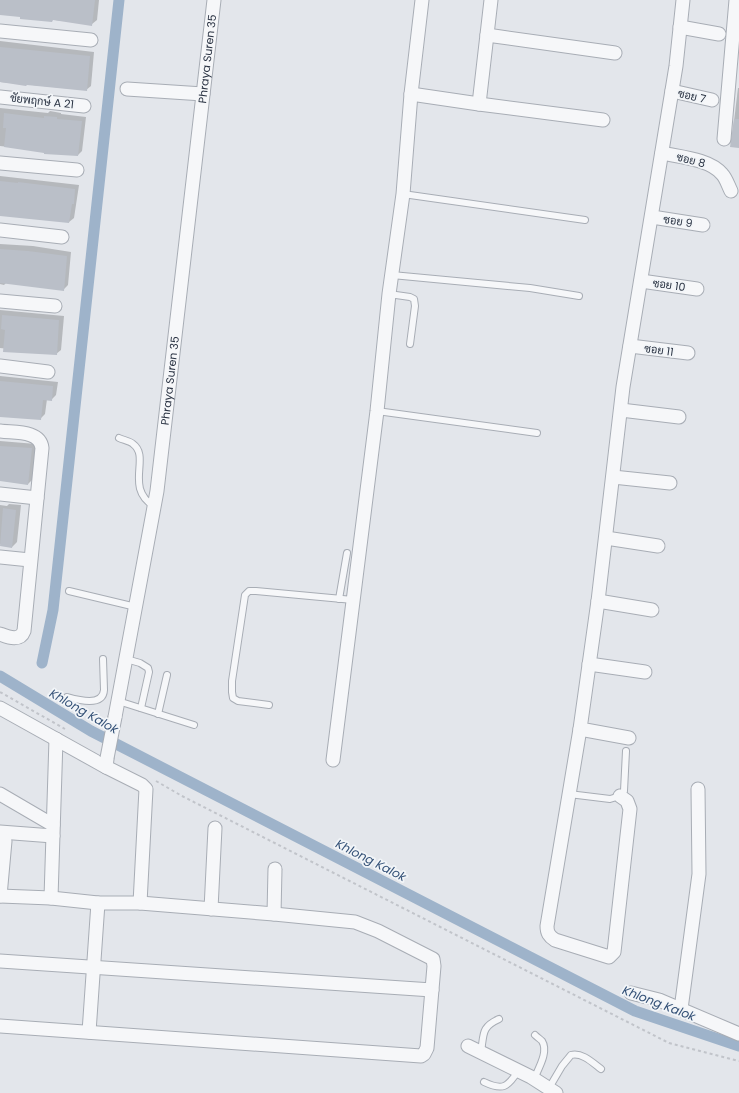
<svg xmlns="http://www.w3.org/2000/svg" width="739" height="1093" viewBox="0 0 739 1093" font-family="Poppins,Sarabun,sans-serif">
  <rect width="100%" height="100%" fill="#e3e6eb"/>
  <g fill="#0003">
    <polygon points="0,0 99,0 97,20 92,24 0,14"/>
    <polygon points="0,41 94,52 91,86 86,90 0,82"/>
    <polygon points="738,88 739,88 739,147 731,146"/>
    <polygon points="0,108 48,113 50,111 61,113 61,114 86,117 82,151 78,155 0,146"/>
    <polygon points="0,176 79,185 74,218 69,222 0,215"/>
    <polygon points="0,244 33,246 71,252 68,285 63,290 6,283 4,285 0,284"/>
    <polygon points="0,310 64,316 61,350 56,354 0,348"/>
    <polygon points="0,376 58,382 56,395 51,400 47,399 45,414 40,419 0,415"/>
    <polygon points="0,441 36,444 32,480 28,484 0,480"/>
    <polygon points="9,504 21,505 17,542 12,547 0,544 0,505 7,506"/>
  </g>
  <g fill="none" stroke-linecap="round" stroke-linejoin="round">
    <g stroke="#9eb3ca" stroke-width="11">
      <polyline points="42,663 53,610 119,0"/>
      <polyline points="0,676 91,731 635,1011 739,1046"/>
    </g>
  </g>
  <g fill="#babfc8">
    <polygon points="0,0 95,0 92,26 53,20 52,22 20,19 20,17 0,15"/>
    <polygon points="0,47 90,56 87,91 27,85 26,86 0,82"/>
    <polygon points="4,113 44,118 44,116 57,117 57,119 82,121 78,156 44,154 44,153 4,147 6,128 3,128"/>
    <polygon points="734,119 739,119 739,148 730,147"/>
    <polygon points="0,181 18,183 18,182 75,189 74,204 72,204 69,223 0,216"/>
    <polygon points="0,249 28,251 67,256 64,291 0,283"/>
    <polygon points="2,315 59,320 57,355 3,352 5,330 1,329"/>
    <polygon points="0,381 53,386 52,401 43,400 41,420 0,417"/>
    <polygon points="0,446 32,448 28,485 0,481"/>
    <polygon points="3,508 16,510 12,548 0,546"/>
  </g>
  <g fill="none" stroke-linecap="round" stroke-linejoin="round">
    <g stroke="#a8adb5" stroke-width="8">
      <g id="service">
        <polyline points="403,194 585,220"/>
        <polyline points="392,275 530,288 579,296"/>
        <polyline points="389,294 410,297 414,299 415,306 410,344"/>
        <polyline points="377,411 537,433"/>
        <path d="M 119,438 C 123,440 130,441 133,444 C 151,457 124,488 154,506"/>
        <polyline points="69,591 136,607"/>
        <polyline points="339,599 347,553"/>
        <polyline points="126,659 140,663 148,668 149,672 141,708"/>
        <path d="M 67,697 C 78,700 103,707 104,690 L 103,659"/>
        <polyline points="118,701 194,725"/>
        <polyline points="269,705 238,701 233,698 232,692 232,681 245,595 249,591 256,591 353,600"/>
        <polyline points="158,714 167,675"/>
        <polyline points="569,794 610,799 620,796 624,791 626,751"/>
        <path d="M 481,1052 C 484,1034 481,1027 499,1019"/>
        <path d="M 534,1079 C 538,1069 549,1052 542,1041 C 540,1039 537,1037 535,1035"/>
        <path d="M 484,1082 C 503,1091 508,1087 518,1071"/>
        <path d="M 549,1088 L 562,1066 L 571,1055 C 582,1052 593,1063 601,1069"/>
      </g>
    </g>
    <g stroke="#a8adb5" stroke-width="15">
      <g id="minor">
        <polyline points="680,27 719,34"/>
        <polyline points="0,31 91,40"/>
        <polyline points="487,35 615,53"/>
        <polyline points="127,89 203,94"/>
        <polyline points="672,91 712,100"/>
        <polyline points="411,94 479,104 603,120"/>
        <polyline points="0,97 84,106"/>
        <polyline points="479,104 491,0"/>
        <polyline points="724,139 736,0"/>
        <path d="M 662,153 C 680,157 710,159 722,174 C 726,178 728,185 731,191"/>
        <polyline points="0,163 77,170"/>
        <polyline points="652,217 703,225"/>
        <polyline points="0,230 62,237"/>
        <polyline points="641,281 697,289"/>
        <polyline points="0,301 55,306"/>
        <polyline points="630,346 688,353"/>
        <polyline points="0,366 48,372"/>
        <polyline points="621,410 679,417"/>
        <path d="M 0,431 C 14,433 40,430 42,448 L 24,631 C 20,642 8,637 0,634"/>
        <polyline points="613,477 670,483"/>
        <polyline points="0,494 37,498"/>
        <polyline points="606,538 658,546"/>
        <polyline points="0,557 30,560"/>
        <polyline points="598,601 652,610"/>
        <polyline points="589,664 645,672"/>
        <polyline points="0,708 106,767 107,759"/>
        <path id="s1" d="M 115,717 L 157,491 L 214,0"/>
        <path d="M 580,729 L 547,926 C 547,933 549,936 555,940 L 609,957 L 614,952 L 630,809 L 627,801 L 620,796"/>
        <polyline points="629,738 580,729 598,601 623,387 676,66 683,0"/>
        <polyline points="333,760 377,411 389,294 403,194 411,94 422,0"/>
        <polyline points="106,767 142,785 146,789 140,903"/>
        <polyline points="0,794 53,825"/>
        <polyline points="0,832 53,836"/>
        <polyline points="0,896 51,898 98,903 140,903 274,914 355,922 378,931 433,959 434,966 427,1048 424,1054 421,1056 0,1026"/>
        <polyline points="0,896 5,841"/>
        <polyline points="51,898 56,739"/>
        <polyline points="211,909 215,828"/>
        <polyline points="274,914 275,869"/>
        <polyline points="0,961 432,990"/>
        <polyline points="631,993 659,1000 739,1034"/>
        <polyline points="681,1009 699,874 698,789"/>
        <polyline points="89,1032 98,903"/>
        <polyline points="468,1046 531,1077 556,1093"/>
      </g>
    </g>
    <g stroke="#c1c4ca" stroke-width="2" stroke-dasharray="3 3" stroke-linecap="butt">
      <polyline points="0,692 65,729"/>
      <polyline points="156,781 182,796 669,1043 739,1061"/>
    </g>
    <use href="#service" stroke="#f6f7f9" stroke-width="6"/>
    <use href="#minor" stroke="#f6f7f9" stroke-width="13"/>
    <g stroke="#a8adb5" stroke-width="15" stroke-linecap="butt">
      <polyline id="minor-bridge" points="107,758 115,717"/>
    </g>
    <use href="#minor-bridge" stroke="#f6f7f9" stroke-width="13"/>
  </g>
  <g text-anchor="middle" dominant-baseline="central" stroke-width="3.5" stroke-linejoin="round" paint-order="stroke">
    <g font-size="11" fill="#2a3343" stroke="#f2f5f8">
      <text stroke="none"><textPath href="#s1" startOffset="665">Phraya Suren 35</textPath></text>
      <text transform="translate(692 96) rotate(13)">ซอย 7</text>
      <text transform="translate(42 101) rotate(6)">ชัยพฤกษ์ A 21</text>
      <text transform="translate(691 160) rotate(14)">ซอย 8</text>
      <text transform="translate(678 221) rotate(9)">ซอย 9</text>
      <text transform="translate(669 285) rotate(8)">ซอย 10</text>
      <text transform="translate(659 350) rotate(8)">ซอย 11</text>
      <text stroke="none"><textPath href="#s1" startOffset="341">Phraya Suren 35</textPath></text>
    </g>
    <g font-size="12" font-style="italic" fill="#345177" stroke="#f2f5f8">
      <text transform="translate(84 711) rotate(30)">Khlong Kalok</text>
      <text transform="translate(371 860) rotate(27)">Khlong Kalok</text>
      <text transform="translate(659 1003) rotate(21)">Khlong Kalok</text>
    </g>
  </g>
</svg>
